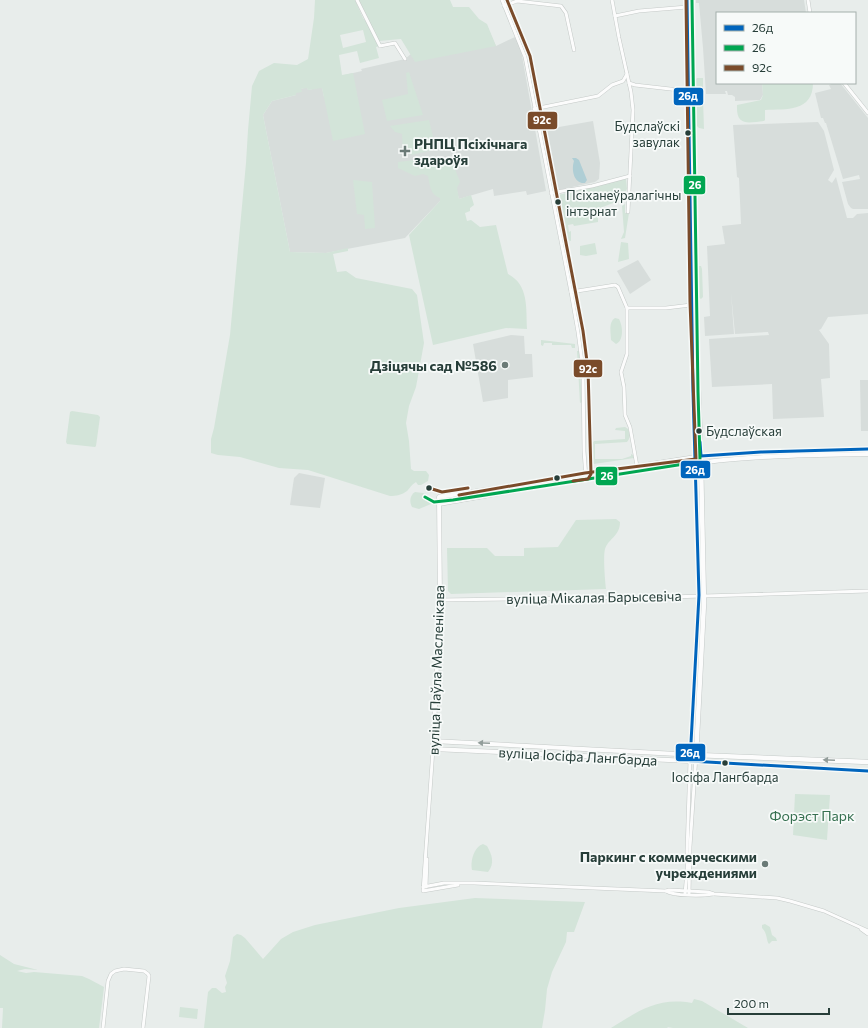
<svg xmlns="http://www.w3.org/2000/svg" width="868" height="1028" viewBox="0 0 868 1028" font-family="Commissioner,sans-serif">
  <rect width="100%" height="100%" fill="#e8edeb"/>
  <g fill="#d7dddb">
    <polygon points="696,0 804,0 806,13 717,13 717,83 762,83 763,95 760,100 735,101 735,97 732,95 728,95 727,91 725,91 726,94 706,94 703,48 699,3 696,3"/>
    <polygon points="464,9 488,28 496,46 515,37 521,50 546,191 527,195 526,191 494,196 493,189 459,199 456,188 440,201 405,238 326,253 290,252 263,115 272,101 296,95 295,93 301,89 307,87 308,90 322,87 324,97 331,78 362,71 361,69 405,59"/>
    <polygon points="834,83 840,83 868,118 868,209 853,209 851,208 848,204 842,182 860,179 859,175 843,179 826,123 825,123 823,118 821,118 815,93 831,89 829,85"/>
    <polygon points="593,121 600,163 599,179 595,182 554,191 542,130"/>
    <polygon points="818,122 824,131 834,170 828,180 832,183 836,177 847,218 853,218 857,214 868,213 868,314 828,317 821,329 819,330 829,344 830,378 821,379 824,417 773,419 772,384 712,387 709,339 769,335 768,332 735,334 731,293 734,334 705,336 704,317 710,316 707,246 725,244 722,226 741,224 739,178 737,177 733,125"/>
    <polygon points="638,260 651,280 630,294 617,271"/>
    <polygon points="511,335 524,336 525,354 532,354 533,377 508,380 508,398 483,402 473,344"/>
    <polygon points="860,380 868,380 868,431 861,431"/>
    <polygon points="299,473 325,478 320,508 290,505 294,478"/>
  </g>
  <g fill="#d3e4d9" fill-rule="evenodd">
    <path d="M 315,0 L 355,0 L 363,18 L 371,28 L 380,46 L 376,47 L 379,58 L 360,63 L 357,51 L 339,55 L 342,75 L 353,73 L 365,134 L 333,141 L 322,88 L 308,90 L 307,88 L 301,89 L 302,92 L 296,93 L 296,95 L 272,101 L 263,115 L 290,252 L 326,253 L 348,248 L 348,251 L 333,254 L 337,272 L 346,271 L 356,278 L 412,289 L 417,295 L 424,343 L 416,387 L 409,406 L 406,423 L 409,441 L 411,469 L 414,471 L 426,471 L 429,475 L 428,481 L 421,485 L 418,485 L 416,482 C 411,485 410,488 407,491 C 402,495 396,496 390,496 L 308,470 L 279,468 L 240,457 L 218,455 L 211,453 L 211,439 L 214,428 L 230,335 L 246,163 L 248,130 L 252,86 L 259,71 L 274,63 L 297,65 L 308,59 L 314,18 ZM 363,30 L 366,42 L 343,48 L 340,35 Z"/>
    <polygon points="359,0 450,0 453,7 469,7 479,19 487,24 496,46 415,62 401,39 379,41"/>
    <polygon points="409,72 423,115 387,121 382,100 408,94 406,73"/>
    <polygon points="697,78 703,78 703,95 696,96 695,94 695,80"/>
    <path d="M 762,83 L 813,83 C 813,112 786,109 765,110 L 765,120 L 764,121 C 747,123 736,126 737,105 L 761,100 L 763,95 Z"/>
    <polygon points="698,99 703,99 704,129 699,128 697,126 696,101"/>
    <polygon points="429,120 436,149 412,155 403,150 402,134 395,132 390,126"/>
    <path d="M 432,158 L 436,161 L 453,164 L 460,182 L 457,188 L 459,199 L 471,195 L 474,205 L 470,208 L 470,211 L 465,213 L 467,221 L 471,220 L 480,227 L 496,225 L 508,274 C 529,285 526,308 527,329 L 506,328 L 433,345 L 409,235 L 440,201 L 440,198 C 430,195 430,185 428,176 L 423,174 L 415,176 L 398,168 L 398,162 Z"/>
    <polygon points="626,179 627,189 621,200 600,208 598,211 598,222 574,226 573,224 568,225 569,232 571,231 571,241 568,240 558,195"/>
    <polygon points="353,180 372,182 375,228 365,229 364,215 357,214"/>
    <polygon points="625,204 625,213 629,213 625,238 621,239 624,232 622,206"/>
    <polygon points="621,242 628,243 629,259 618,262"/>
    <polygon points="595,243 597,254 586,256 580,255 580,246"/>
    <polygon points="698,266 701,266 702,269 703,297 701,299 698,297"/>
    <path d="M 615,318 L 619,319 C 623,326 624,341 616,344 L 611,340 C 611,333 608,322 615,318 Z"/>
    <polygon points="541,340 575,344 575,348 572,348 571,345 552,345 552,343 544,343 543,346 541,345"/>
    <polygon points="577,351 579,351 582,402 580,403"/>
    <polygon points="72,411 98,415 100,417 96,446 95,447 67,444 66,442 70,412"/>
    <path d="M 625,427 L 628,429 C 630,435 631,437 627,442 L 595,444 L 595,459 L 622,459 L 631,456 L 631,454 L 633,455 L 634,458 L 594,464 L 593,463 L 592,444 L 594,441 L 625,439 L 625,431 L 615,430 L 616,428 Z"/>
    <path d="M 415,492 L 423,493 L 431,498 L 431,504 L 419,509 L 412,507 C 409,502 410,495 415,492 Z"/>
    <path d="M 616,519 L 620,522 C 620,536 609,538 605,549 C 603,557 605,580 606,589 L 451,594 L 448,591 L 447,548 L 487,548 L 495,556 L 524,556 L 524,548 L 558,547 L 576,520 Z"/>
    <polygon points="795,794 830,795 827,840 793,835"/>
    <path d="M 483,844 L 487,846 C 492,855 495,863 488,872 L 472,870 C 470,861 474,847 483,844 Z"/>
    <polygon points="475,898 585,902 574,932 567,932 566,942 552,972 547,989 545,1010 542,1028 204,1028 208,992 212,988 216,988 222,993 226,992 225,987 227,983 225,976 230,961 233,937 237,934 241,935 245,938 263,959 281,939 293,932 315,925 399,908"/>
    <path d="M 765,924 L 770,927 L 772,935 L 776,938 L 777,941 L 772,941 L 769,944 C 766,941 768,934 762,928 L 762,925 Z"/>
    <polygon points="0,955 14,964 38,970 25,969 17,971 26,973 34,972 82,976 89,979 104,987 99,1028 2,1028 3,1008 0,1008"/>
    <path d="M 694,999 L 702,1001 L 748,1028 L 673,1028 L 667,1027 L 668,1028 L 611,1028 C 639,1011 657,997 692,1003 Z"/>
    <polygon points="180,1007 198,1009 197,1019 179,1017"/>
  </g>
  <path fill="#afced5" d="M 572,158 L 576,158 L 579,160 L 587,180 L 585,183 C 574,184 571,170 574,161 Z"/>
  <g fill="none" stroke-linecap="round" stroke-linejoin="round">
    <g stroke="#c5cac8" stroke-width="4">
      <g id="minor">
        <polyline points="357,0 380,46 395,43 405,59"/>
        <polyline points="502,0 525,57 571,292 578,332 583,369 584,451 586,478"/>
        <polyline points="612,0 619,38 631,92 633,110 628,212"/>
        <polyline points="808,0 810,13"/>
        <polyline points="504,6 517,1 561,6 566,13 574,50"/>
        <polyline points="615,16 639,11 687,7"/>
        <polyline points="629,83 635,85 688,91"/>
        <polyline points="844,83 868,113"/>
        <polyline points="534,109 598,96 612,85 623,81 627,74"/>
        <polyline points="551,193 592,186 630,176"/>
        <polyline points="571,292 615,285 618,287 627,308 627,354 621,372 624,387 625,415 630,427 637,466"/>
        <polyline points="627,308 666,308 691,305"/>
        <polyline points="440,600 669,597 868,591"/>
        <polyline points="433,749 423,891 458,885"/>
        <polyline points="423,887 444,883 474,883 666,891 669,890 708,892 714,894 777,898 790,901 824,911 868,931"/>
        <polyline points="426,887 427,859"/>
        <path d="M 666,891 C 674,896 702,896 713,894"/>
        <polyline points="685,894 688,859 687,852 690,761"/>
        <polyline points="689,894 690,847 696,755"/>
        <polyline points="861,929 868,934"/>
        <polyline points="103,1028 108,981 111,974 115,971 124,969 144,971 148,974 149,976 143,1028"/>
      </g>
    </g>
    <g stroke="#c5cac8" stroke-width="5">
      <g id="tertiary">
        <path d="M 439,504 C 537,487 636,468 735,459 C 779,455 824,455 868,454"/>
        <polyline points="433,741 696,755"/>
        <polyline points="690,761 433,749 440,600 439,497 696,457 761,452 868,449"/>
      </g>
    </g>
    <g stroke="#c5cbc9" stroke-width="5.5">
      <g id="secondary">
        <polyline points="687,0 693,392 697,499 699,595 690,761 868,771"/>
        <polyline points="691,0 695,302 701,463 704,603 696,755 868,762"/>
      </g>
    </g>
    <use href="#minor" stroke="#fcfcfc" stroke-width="3"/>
    <use href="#tertiary" stroke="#fcfcfc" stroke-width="4"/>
    <use href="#secondary" stroke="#fcfcfc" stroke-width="4.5"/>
    <g stroke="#f7faf9" stroke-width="6">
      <g id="bus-1">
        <polyline points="687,0 693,392 699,595 690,761 868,771"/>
        <polyline points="700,442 701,456 761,452 868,449"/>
      </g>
    </g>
    <g stroke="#f7faf9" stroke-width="6">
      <polyline id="bus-2" points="425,497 434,502 453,500 697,462 700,460 698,392 692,0"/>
    </g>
    <g stroke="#f7faf9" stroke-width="6">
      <g id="bus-3">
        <polyline points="507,0 530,56 583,331 588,369 591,474 588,479 573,481"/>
        <polyline points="429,488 442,492 468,488"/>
        <polyline points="459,495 585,473 696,459 690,302 686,0"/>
      </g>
    </g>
    <use href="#bus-1" stroke="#0065bd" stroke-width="3"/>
    <use href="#bus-2" stroke="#00a651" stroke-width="3"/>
    <use href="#bus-3" stroke="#7a4b2a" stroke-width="3"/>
  </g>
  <defs><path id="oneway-solid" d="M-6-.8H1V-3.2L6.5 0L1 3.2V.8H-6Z"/></defs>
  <g fill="#929d9a">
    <use href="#oneway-solid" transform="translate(484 743) rotate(-177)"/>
    <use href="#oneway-solid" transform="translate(829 760) rotate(-177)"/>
  </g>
  <g fill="#273e39" stroke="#f7faf9" stroke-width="1.5">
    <circle cx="688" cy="133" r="3.5"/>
    <circle cx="558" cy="202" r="3.5"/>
    <circle cx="699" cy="431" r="3.5"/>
    <circle cx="557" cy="478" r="3.5"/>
    <circle cx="429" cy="488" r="3.5"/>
    <circle cx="725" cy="763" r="3.5"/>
  </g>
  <g fill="#6b7b77" stroke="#f7faf9" stroke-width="1.5">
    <path d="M403 145h4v4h4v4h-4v4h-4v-4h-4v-4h4z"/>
    <circle cx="505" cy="365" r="4"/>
    <circle cx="765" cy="864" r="4"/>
  </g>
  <g text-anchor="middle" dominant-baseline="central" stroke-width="3.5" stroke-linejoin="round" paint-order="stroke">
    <g font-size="13" fill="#273e39" stroke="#f7faf9" text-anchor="start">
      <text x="680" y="126" text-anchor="end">Будслаўскі<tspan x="680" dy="16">завулак</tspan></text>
      <text x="566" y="195">Псіханеўралагічны<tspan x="566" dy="16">інтэрнат</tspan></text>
      <text x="706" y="431">Будслаўская</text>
      <text x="725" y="777" text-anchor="middle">Іосіфа Лангбарда</text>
    </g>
    <g font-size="14" font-weight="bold" fill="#273e39" stroke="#f7faf9" text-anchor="end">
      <text x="414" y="143" text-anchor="start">РНПЦ Псіхічнага<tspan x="414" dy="16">здароўя</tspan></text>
      <text x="497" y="365">Дзіцячы сад №586</text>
      <text x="757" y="856">Паркинг с коммерческими<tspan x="757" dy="16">учреждениями</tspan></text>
    </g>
    <g font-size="14" fill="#273e39" stroke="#f7faf9">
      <text transform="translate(594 597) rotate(-1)">вуліца Мікалая Барысевіча</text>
      <text transform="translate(436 670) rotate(-88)">вуліца Паўла Масленікава</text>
      <text transform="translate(578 756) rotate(3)">вуліца Іосіфа Лангбарда</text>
    </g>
    <g font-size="14" fill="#367050" stroke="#f7faf9">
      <text x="812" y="815">Форэст Парк</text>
    </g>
  </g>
  <g stroke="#f7faf9" stroke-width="1.5">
    <rect x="673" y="87" width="31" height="19" rx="4" fill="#0065bd"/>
    <rect x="527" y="111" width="31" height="19" rx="4" fill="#7a4b2a"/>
    <rect x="683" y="175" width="23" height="20" rx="4" fill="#00a651"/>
    <rect x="573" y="359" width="30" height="19" rx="4" fill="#7a4b2a"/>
    <rect x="680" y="460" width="31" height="19" rx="4" fill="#0065bd"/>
    <rect x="595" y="466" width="23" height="20" rx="4" fill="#00a651"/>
    <rect x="675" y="743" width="31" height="19" rx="4" fill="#0065bd"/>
  </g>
  <g font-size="11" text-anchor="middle" font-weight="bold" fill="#fff">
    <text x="688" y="100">26д</text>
    <text x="542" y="124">92с</text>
    <text x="695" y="189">26</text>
    <text x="588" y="373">92с</text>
    <text x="695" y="474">26д</text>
    <text x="607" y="480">26</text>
    <text x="690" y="757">26д</text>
  </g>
  <rect x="716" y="12" width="140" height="72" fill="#f7faf9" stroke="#a4afac"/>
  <rect x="724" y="25" width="20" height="6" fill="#0065bd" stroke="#a4afac"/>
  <text x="752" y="32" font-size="12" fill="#273e39">26д</text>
  <rect x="724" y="45" width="20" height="6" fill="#00a651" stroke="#a4afac"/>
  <text x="752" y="52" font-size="12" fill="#273e39">26</text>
  <rect x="724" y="65" width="20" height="6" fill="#7a4b2a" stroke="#a4afac"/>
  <text x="752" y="72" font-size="12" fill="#273e39">92с</text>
  <path d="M728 1008v6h101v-6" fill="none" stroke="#273e39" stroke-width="2"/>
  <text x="734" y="1008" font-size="12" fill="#273e39" stroke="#f7faf9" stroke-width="3" paint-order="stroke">200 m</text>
</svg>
